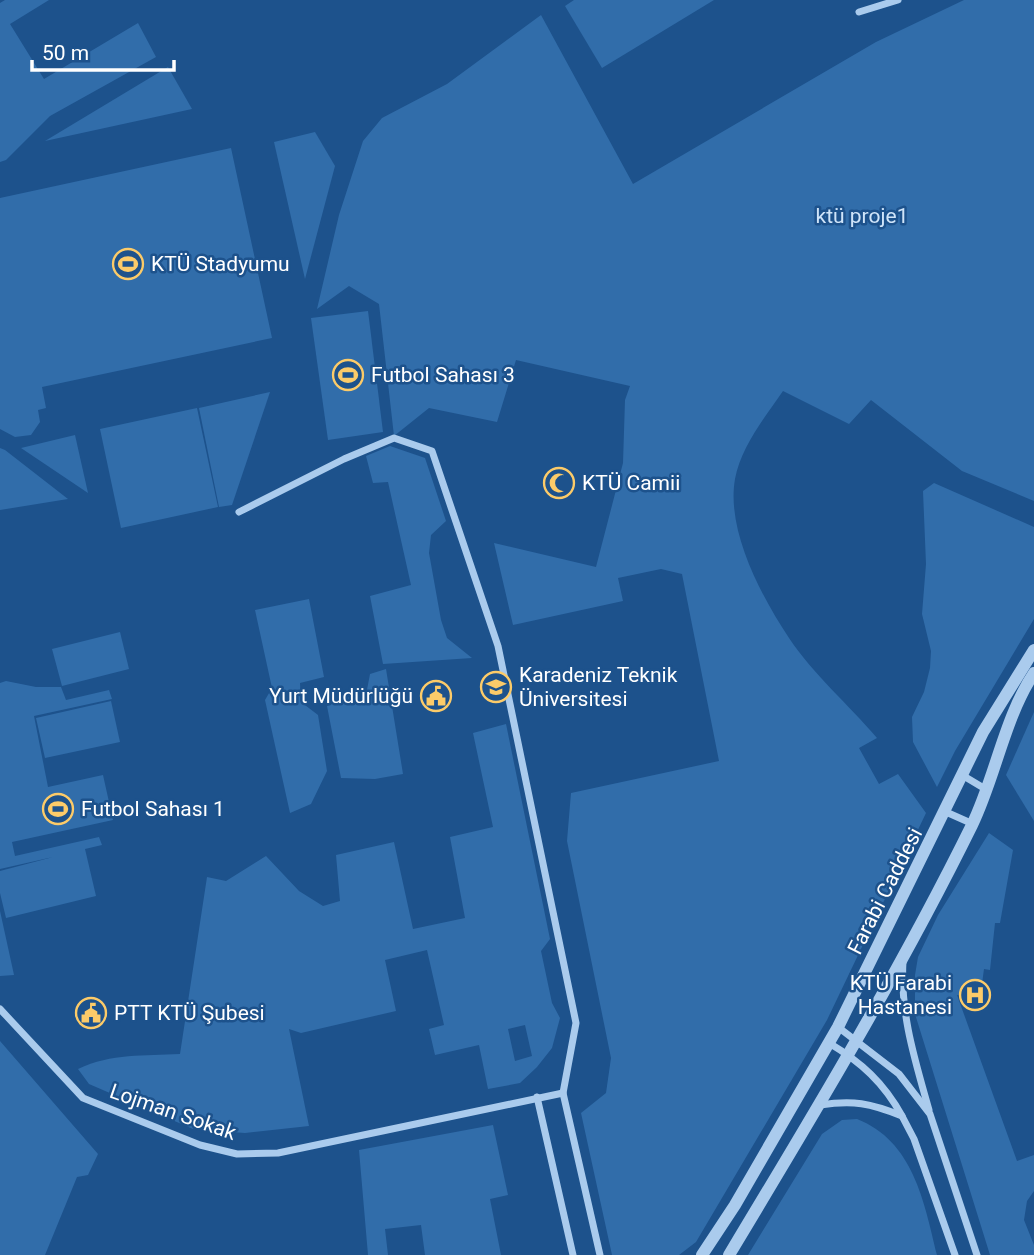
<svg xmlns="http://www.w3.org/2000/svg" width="1034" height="1255" viewBox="0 0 1034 1255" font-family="Roboto,sans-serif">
  <rect width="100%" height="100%" fill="#1d528c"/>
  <g fill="#316daa" fill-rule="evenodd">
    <polygon points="5,0 49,0 10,24 44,79 138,23 156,57 50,116 6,160 0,162 0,3"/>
    <polygon points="574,0 714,0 602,68 565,6"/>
    <path d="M 964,0 L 1034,0 L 1034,501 L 962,471 L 871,400 L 849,424 L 783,391 C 765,417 741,447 735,479 C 726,530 761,596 789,638 C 813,674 849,705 877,738 L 859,748 L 879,784 L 898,774 L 926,813 L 827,1020 L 696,1242 L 679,1255 L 612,1255 L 581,1113 L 606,1093 L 611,1058 L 567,841 L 571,793 L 719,761 L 682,574 L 661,569 L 618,578 L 623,601 L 513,625 L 494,543 L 596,567 L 623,463 L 625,400 L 630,386 L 516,360 L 497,422 L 429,408 L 394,436 L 379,304 L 349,286 L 317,309 L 339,215 L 363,141 L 382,118 L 447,84 L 541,15 L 633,184 L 876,42 Z"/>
    <polygon points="168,67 192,109 45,141"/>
    <polygon points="315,132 335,166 305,279 274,142"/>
    <polygon points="231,148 272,338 42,387 46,408 38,410 40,422 31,435 15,437 0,429 0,198"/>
    <polygon points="368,311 383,432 328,440 311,318"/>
    <polygon points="270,392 232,505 219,507 199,408"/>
    <polygon points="197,408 218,507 121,528 100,429"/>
    <polygon points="75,435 88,493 21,448"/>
    <polygon points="390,446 425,458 446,521 431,535 429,553 441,620 447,638 472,658 383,664 370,596 411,585 388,482 373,483 366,456"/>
    <polygon points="0,448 5,450 68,499 0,510"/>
    <polygon points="934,483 1034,527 1034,619 955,751 937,787 913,742 912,717 924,692 930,668 931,651 922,614 926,564 923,491"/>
    <polygon points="309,599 324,677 300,683 301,702 318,715 327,771 311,804 290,813 265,700 272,688 255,610"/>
    <polygon points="120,632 129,669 62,686 52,649"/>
    <polygon points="386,669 403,774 375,779 341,778 327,706 351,696 366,695 370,674"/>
    <polygon points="6,681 36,687 61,687 66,700 109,690 112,699 34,716 48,787 103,775 113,820 12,842 15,856 99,837 102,845 85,849 96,896 6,918 0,893 0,871 53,857 0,869 0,683"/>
    <polygon points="111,701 120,742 45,758 36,718"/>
    <polygon points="1034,712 1034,821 1006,775"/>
    <path d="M 506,724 L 550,939 L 541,951 L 552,1003 L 560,1018 L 552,1048 L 537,1067 L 520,1083 L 488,1089 L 479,1045 L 435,1055 L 429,1029 L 444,1025 L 427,950 L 385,960 L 396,1011 L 301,1033 L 289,1029 L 309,1126 L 245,1133 L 193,1129 L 89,1084 L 78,1069 C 112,1053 144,1056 180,1054 L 207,877 L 226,881 L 266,856 L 299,891 L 323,906 L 340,901 L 336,855 L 394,842 L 413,929 L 465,918 L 450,837 L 493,827 L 473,733 ZM 525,1025 L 532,1056 L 515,1061 L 508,1029 Z"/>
    <polygon points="989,833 1013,850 1000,923 995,923 990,970 984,969 981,991 957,995 1017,1161 1034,1155 1034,1191 1027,1201 1024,1220 1034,1245 1034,1255 990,1255 915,1014 915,975 918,957 938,915"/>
    <polygon points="0,911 14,975 0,976"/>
    <polygon points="0,1041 98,1154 88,1175 77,1177 45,1255 0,1255"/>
    <path d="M 857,1119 C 913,1141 924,1201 937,1255 L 748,1255 L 822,1134 L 842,1120 Z"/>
    <polygon points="493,1125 508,1195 490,1199 501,1255 425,1255 421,1225 385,1229 388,1255 368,1255 359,1150"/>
  </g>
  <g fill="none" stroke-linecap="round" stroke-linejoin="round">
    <g stroke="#aacbed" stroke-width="7">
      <polyline points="859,12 898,0"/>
      <polyline points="239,512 344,459 394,438 432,451 498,646 576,1023 563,1093 600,1255"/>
      <polyline points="962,775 987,790"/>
      <polyline points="946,812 973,824"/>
      <path d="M 903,961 C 900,1014 915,1060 929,1110"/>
      <polyline points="0,1009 83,1098 200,1145 237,1154 278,1153 563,1093"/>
      <polyline points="838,1027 899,1074 930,1114 977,1255"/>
      <path d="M 829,1043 C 861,1062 884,1083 902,1116"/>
      <polyline points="537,1097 573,1255"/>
      <path d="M 820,1105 C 853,1100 870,1103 902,1116 L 914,1139 L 955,1255"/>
    </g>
    <g stroke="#aacbed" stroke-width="12">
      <polyline points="702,1255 735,1205 838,1027 983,732 1034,650"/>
      <path d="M 729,1255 C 814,1114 899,973 972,825 C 995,778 1005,716 1034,673"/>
    </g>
  </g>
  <defs>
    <g id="stadium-ring" transform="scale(1.575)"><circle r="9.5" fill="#1d528c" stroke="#fccb69" stroke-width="1.5"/><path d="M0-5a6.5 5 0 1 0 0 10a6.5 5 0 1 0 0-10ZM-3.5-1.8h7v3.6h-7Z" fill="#fccb69"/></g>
    <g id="mosque-ring" transform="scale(1.575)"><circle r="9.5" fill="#1d528c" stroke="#fccb69" stroke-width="1.5"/><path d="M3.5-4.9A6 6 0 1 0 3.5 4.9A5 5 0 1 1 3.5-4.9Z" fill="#fccb69"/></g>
    <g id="university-ring" transform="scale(1.575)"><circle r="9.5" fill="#1d528c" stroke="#fccb69" stroke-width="1.5"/><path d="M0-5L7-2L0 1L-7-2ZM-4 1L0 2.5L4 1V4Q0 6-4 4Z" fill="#fccb69"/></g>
    <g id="civic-ring" transform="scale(1.575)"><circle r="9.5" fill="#1d528c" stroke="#fccb69" stroke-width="1.5"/><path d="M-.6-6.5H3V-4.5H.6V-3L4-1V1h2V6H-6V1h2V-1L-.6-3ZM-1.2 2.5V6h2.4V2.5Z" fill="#fccb69"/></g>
    <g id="hospital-ring" transform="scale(1.575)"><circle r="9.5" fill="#1d528c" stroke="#fccb69" stroke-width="1.5"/><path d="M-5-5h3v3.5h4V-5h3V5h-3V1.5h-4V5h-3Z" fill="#fccb69"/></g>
  </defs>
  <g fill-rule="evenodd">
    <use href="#stadium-ring" x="128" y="264"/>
    <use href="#stadium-ring" x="348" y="375"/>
    <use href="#mosque-ring" x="559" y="483"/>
    <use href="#university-ring" x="496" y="687"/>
    <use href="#civic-ring" x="436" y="696"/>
    <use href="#stadium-ring" x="58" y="809"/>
    <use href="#hospital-ring" x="975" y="995"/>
    <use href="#civic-ring" x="91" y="1013"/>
  </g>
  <g text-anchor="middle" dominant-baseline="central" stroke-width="5" stroke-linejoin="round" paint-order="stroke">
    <g font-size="21" fill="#cfe4f9" stroke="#1d528c">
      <text x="862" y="216">ktü proje1</text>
    </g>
    <g font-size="21" fill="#fff" stroke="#1d528c" text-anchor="start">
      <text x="151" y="264">KTÜ Stadyumu</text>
      <text x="371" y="375">Futbol Sahası 3</text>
      <text x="582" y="483">KTÜ Camii</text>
      <text x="519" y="675">Karadeniz Teknik<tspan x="519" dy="24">Üniversitesi</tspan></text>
      <text x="413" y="696" text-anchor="end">Yurt Müdürlüğü</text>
      <text x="81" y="809">Futbol Sahası 1</text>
      <text x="952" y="983" text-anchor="end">KTÜ Farabi<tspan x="952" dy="24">Hastanesi</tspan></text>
      <text x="114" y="1013">PTT KTÜ Şubesi</text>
    </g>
    <g font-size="21" fill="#fff" stroke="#1d528c">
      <text transform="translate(885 891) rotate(-63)">Farabi Caddesi</text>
      <text transform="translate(173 1112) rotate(19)">Lojman Sokak</text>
    </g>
  </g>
  <path d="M32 60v10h142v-10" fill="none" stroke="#ffffff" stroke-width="3.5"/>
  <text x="42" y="60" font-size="21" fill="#ffffff" stroke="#1d528c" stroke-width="5" paint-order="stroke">50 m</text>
</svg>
